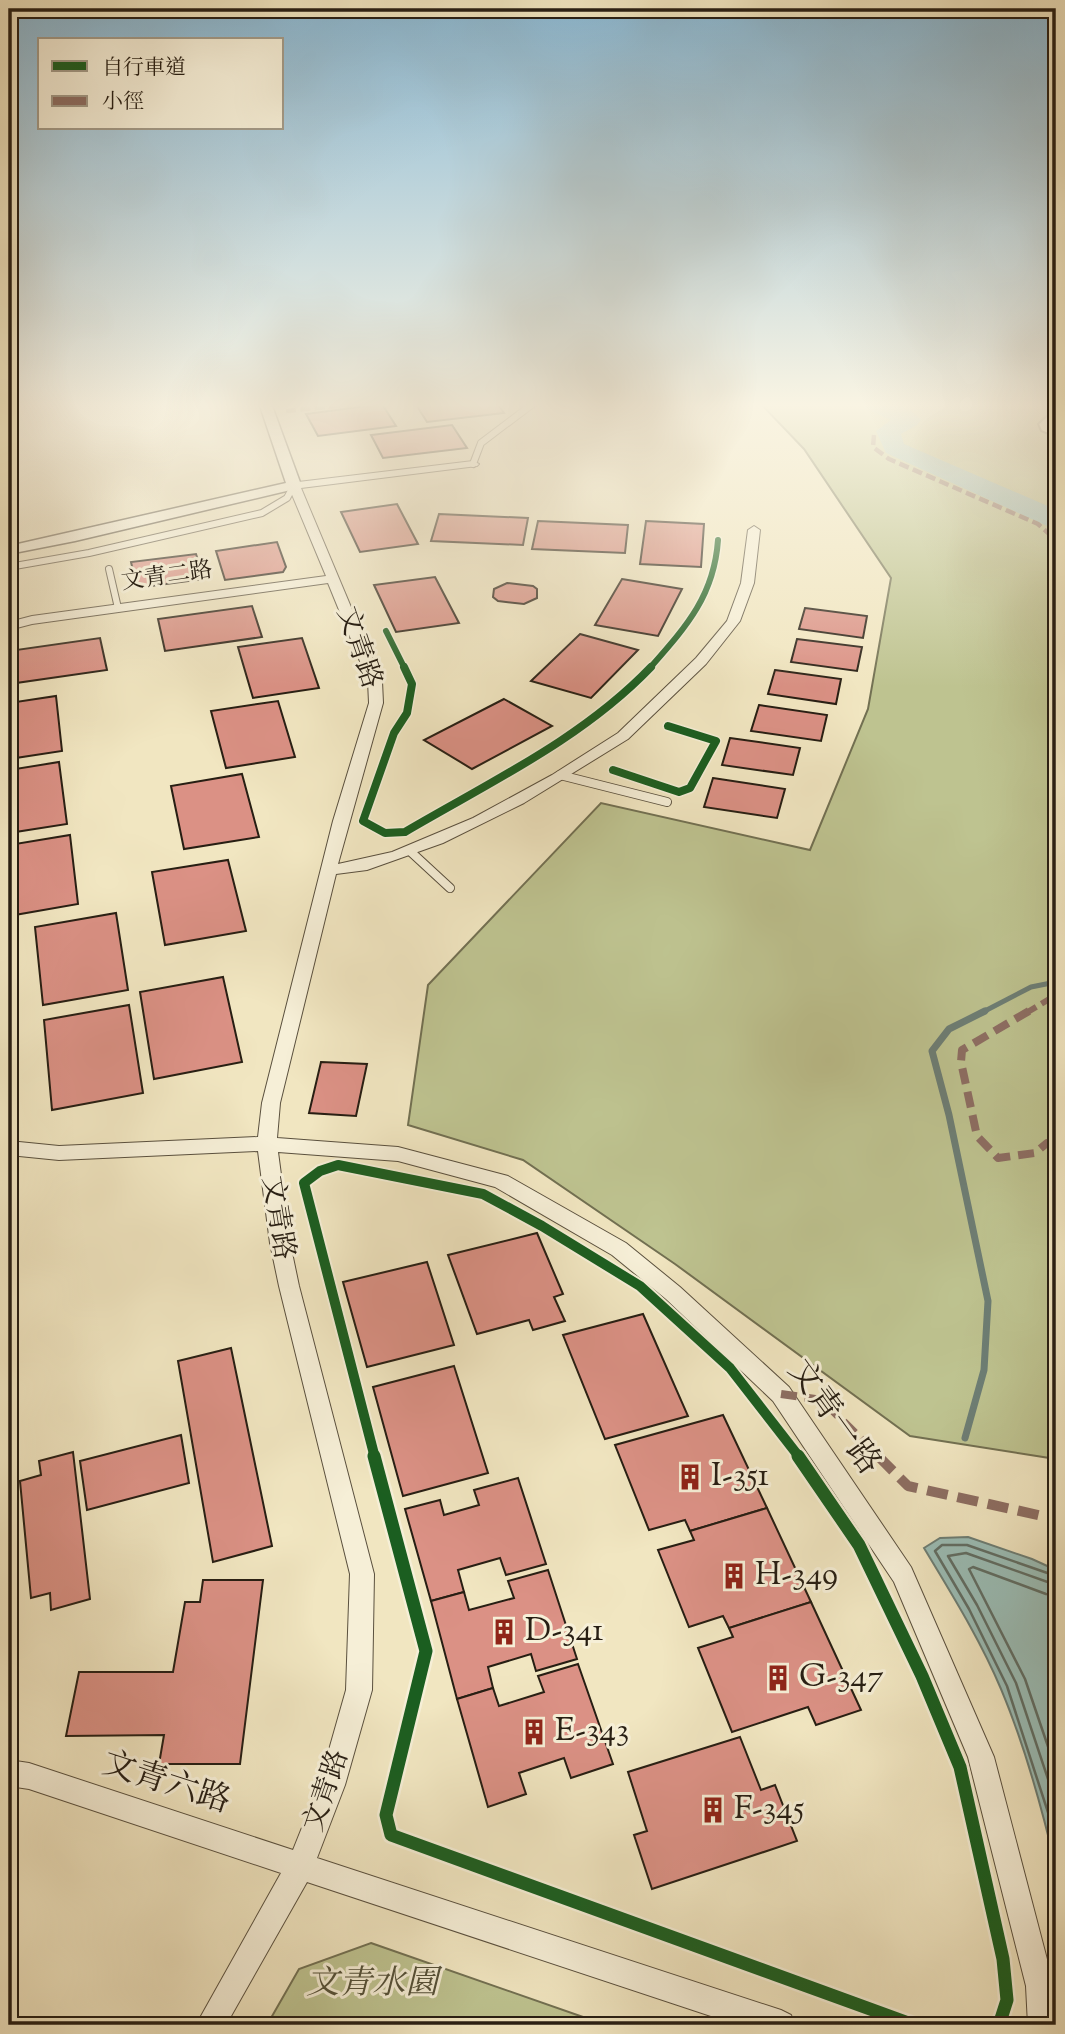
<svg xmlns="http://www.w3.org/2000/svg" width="1065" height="2034" viewBox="0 0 1065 2034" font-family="'Sorts Mill Goudy','Noto Serif TC',serif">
  <rect width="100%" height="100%" fill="#f1e6c1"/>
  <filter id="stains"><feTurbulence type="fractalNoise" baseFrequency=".00286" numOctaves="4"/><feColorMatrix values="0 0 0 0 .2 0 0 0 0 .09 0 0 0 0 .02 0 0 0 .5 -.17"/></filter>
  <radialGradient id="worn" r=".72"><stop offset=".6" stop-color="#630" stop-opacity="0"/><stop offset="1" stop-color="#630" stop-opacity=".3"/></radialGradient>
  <g fill="#bec390" stroke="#727052" stroke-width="2">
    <polygon points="760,403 1056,403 1056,407 1038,424 1041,431 1056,437 1056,1459 910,1436 675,1264 523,1160 408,1125 428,985 601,803 810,850 868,709 891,578 804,449"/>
    <polygon points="371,1943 606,2025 267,2025 299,1969"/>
  </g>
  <path fill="#9bbeb7" stroke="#6d7e75" stroke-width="2" d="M 968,1537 L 1032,1559 L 1056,1570 L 1056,1868 C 1042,1808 1025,1746 1001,1689 C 980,1639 951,1593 924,1548 L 940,1538 Z"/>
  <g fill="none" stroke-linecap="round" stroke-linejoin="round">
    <g stroke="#616e65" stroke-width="2.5">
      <polyline points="1056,1576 967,1545 942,1545 935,1551 969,1609 1007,1686 1056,1837"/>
      <polyline points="1056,1585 966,1553 948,1556 977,1605 1016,1683 1056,1803"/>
      <polyline points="1056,1595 1046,1594 973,1567 969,1569 1025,1679 1056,1770"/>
    </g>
    <polyline stroke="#6d7e75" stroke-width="5" points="981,1013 1031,987 1056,982"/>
    <polyline stroke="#6d7e75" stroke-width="7" points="965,1438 984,1370 988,1301 949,1115 932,1051 949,1029 985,1011"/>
    <path fill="#9bbeb7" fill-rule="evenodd" d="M 861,403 C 880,403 908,402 921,420 L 917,425 L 901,434 L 904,444 L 1050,507 L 1056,511 L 1056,530 L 886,453 L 876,431 L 891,420 L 864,408 Z"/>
  </g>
  <g fill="#db9185" stroke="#271e13" stroke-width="2">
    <polygon points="415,403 497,403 504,413 427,422"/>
    <polygon points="382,404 396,426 318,436 306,414"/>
    <polygon points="452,425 467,448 383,458 371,435"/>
    <polygon points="397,504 418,544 360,552 341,512"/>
    <polygon points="439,514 528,518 523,545 431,541"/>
    <polygon points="538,521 628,525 625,553 532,549"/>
    <polygon points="646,521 704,524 701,567 640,564"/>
    <polygon points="277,542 286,567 283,572 225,580 216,551"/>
    <polygon points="196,554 204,579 137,588 131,562"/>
    <polygon points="435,577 459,623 396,632 374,585"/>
    <polygon points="622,579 682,589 658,636 595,625"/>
    <polygon points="507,583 533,586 537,589 537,598 524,604 498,601 493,597 494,589"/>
    <polygon points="252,606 262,637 165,651 158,619"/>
    <polygon points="805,608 867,616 863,638 799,629"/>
    <polygon points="580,634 638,650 591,698 531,681"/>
    <polygon points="100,638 107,670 9,684 9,651"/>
    <polygon points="302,638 319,688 253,698 238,647"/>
    <polygon points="797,639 862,647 857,671 791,662"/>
    <polygon points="775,670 841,679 836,704 768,694"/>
    <polygon points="56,696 62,751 9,759 9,703"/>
    <polygon points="504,699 552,726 472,769 424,740"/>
    <polygon points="278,701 295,757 226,768 211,711"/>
    <polygon points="759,705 827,715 821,741 751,731"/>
    <polygon points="730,738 800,748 793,775 722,765"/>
    <polygon points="59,762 67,824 9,833 9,770"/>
    <polygon points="242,774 259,837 184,849 171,786"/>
    <polygon points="713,778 785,789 777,818 704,807"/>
    <polygon points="70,835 78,904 9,916 9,845"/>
    <polygon points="228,860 246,931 165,945 152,872"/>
    <polygon points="116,913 128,990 43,1005 35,927"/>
    <polygon points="223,977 242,1062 154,1079 140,992"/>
    <polygon points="129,1005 143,1093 52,1110 44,1020"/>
    <polygon points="321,1062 367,1064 356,1116 309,1113"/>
    <polygon points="537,1233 563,1294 554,1297 565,1321 533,1330 529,1320 477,1334 448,1255"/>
    <polygon points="427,1262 454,1345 367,1367 343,1282"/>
    <polygon points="643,1314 688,1416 605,1439 563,1335"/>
    <polygon points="231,1348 272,1546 213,1562 178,1361"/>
    <polygon points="454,1366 488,1473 403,1496 373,1387"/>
    <polygon points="723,1415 767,1508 690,1531 685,1520 649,1530 615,1445"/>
    <polygon points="181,1435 189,1483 87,1510 80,1461"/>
    <polygon points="73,1452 90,1599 51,1610 50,1593 31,1598 20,1481 41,1475 39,1461"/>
    <polygon points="518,1478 546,1564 506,1575 500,1558 458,1570 464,1592 431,1601 405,1509 440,1500 444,1515 479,1505 474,1490"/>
    <polygon points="767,1508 811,1602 729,1628 723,1616 689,1627 658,1550 694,1540 690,1531"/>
    <polygon points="548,1570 577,1659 536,1671 531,1654 488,1667 493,1688 457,1699 431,1601 464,1592 469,1610 514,1598 508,1581"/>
    <polygon points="203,1580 263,1580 240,1764 159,1764 164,1735 66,1736 79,1672 173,1672 185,1602 200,1602"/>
    <polygon points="811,1602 861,1710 816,1725 808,1707 732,1732 698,1648 733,1637 729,1628"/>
    <polygon points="578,1664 613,1764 571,1778 564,1758 519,1773 526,1794 488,1807 457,1699 493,1688 499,1706 544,1692 538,1676"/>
    <polygon points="740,1737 761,1790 775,1785 797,1841 652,1889 634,1835 647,1831 628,1772"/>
  </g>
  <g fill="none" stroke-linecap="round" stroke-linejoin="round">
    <g stroke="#5a503e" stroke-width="8">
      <g id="service-far1">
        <polyline points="473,464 481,443 534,403"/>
        <polyline points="9,567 89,553 262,513 287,498 294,485"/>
        <polyline points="109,569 118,608"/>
      </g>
    </g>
    <g stroke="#5a503e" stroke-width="10">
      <g id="service">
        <polyline points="560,775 667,802"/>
        <polyline points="411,852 450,888"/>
      </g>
    </g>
    <g stroke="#5a503e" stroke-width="2">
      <polygon id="minor" points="473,461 479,464 477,466 301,488 382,681 383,703 338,864 392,852 473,818 552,775 618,733 696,658 727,621 741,583 748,530 754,526 760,530 754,583 740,621 706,664 628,739 524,803 443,843 367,870 336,874 280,1103 277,1138 398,1147 508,1176 626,1243 680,1287 789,1387 911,1567 994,1757 1054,1986 1056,2025 1028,2025 1026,1986 968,1757 894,1582 773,1401 666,1299 612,1255 495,1187 398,1161 278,1152 290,1243 299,1286 374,1574 372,1690 345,1785 317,1858 781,2010 791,2015 795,2025 738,2025 307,1882 226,2025 196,2025 281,1873 29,1789 9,1786 9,1760 29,1763 293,1850 319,1785 346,1690 350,1574 279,1286 270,1243 258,1151 59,1160 9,1155 9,1141 59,1146 258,1137 262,1103 333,821 369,703 368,681 328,583 32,624 9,630 9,622 32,616 326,576 288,485 290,483"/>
    </g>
    <g stroke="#5a503e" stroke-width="3">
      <polygon id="tertiary" points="259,403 271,403 301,485 299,488 75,541 9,554 9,546 286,483"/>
    </g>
    <use href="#service-far1" stroke="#f6efd7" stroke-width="6"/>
    <use href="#service" stroke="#f6efd7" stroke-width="8"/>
    <use href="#minor" fill="#f6efd7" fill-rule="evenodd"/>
    <use href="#tertiary" fill="#f6efd7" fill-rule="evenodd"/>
    <g stroke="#8d6e63" stroke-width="4.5" stroke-dasharray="10 4.5" stroke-linecap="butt">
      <polyline points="286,411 368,403"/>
      <polyline points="874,435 873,447 889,459 1038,524 1056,540"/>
    </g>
    <polyline stroke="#8d6e63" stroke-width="6" stroke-dasharray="12 6" stroke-linecap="butt" points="1026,1013 1056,995"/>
    <g stroke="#8d6e63" stroke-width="8" stroke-dasharray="16 8" stroke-linecap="butt">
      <polyline points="1029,1011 962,1050 961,1062 977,1136 998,1158 1035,1153 1047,1143 1056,1143"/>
      <polyline points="781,1394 822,1400 880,1458"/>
    </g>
    <polyline stroke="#8d6e63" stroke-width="10" stroke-dasharray="21 10" stroke-linecap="butt" points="878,1456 908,1486 1056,1519"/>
    <g stroke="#f6efd7" stroke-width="9">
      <g id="cycleway-far3">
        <polyline points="386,631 405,669"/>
        <path d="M 649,669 C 685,628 714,597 718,540"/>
      </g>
    </g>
    <g stroke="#f6efd7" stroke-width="11">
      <g id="cycleway-far2">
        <path d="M 404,667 L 412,684 L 407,713 L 394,733 L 363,821 L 385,833 L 405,832 C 490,782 582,739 651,667"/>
        <polyline points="613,770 679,792 690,788 716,741 668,726"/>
      </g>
    </g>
    <g stroke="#f6efd7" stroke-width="14">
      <polyline id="cycleway-far1" points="375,1458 304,1183 320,1171 338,1165 483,1194 542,1226 640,1286 730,1368 800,1458"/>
    </g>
    <g stroke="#f6efd7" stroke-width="18">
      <g id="cycleway">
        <polyline points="374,1456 426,1651 386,1815 391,1835 914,2025"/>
        <polyline points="798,1456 859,1545 922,1676 960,1767 1003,1959 1007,2000 999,2025"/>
      </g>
    </g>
    <use href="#cycleway-far3" stroke="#1b5e20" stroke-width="6"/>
    <use href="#cycleway-far2" stroke="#1b5e20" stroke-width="8"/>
    <use href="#cycleway-far1" stroke="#1b5e20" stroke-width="10"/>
    <use href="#cycleway" stroke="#1b5e20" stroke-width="13"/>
  </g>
  <linearGradient id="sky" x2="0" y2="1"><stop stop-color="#89b8d4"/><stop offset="0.59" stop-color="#f9f4e3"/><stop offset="1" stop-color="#f9f4e3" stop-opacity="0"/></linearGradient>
  <rect width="1065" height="687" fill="url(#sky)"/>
  <defs>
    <g id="building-bare" transform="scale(2.1)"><path d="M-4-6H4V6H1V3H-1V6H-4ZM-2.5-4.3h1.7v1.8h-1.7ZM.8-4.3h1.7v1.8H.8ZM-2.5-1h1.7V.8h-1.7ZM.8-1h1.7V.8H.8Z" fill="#8f2418" stroke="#f6efd7" stroke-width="2.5" paint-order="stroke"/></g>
  </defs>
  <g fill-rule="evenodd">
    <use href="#building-bare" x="690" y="1477"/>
    <use href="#building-bare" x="734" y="1576"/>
    <use href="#building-bare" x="504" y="1632"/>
    <use href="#building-bare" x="778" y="1678"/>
    <use href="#building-bare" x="534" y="1732"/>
    <use href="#building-bare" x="713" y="1810"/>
  </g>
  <g text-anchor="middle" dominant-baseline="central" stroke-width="6" stroke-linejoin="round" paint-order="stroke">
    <g font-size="23" fill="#271e13" stroke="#f6efd7">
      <text transform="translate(167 577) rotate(-8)">文青二路</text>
    </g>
    <g font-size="28" fill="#271e13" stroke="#f6efd7">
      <text transform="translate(358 648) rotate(71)">文青路</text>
      <text transform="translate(277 1218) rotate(81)">文青路</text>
      <text transform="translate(327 1791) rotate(-71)">文青路</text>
    </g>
    <g font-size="33" fill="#271e13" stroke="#f6efd7">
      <text transform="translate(833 1418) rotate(54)">文青一路</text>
      <text transform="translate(166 1784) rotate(18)">文青六路</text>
    </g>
    <g font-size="33" fill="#271e13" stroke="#f6efd7" text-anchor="start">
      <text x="711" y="1477">I-351</text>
      <text x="755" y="1576">H-349</text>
      <text x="525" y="1632">D-341</text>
      <text x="799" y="1678">G-347</text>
      <text x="555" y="1732">E-343</text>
      <text x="734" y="1810">F-345</text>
    </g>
    <g font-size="33" font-style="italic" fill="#545038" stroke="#f6efd7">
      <text x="372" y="1985">文青水園</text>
    </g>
  </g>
  <rect width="1065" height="2034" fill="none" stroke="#f1e6c1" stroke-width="35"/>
  <rect x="10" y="10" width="1044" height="2013" fill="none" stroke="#271e13" stroke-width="3.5"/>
  <rect x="18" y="18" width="1030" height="1999" fill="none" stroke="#271e13" stroke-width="2"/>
  <rect x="38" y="38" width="245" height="91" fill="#f6efd7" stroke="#a39b89" stroke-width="2"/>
  <rect x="52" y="61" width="35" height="10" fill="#1b5e20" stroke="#a39b89" stroke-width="2"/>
  <text x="102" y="74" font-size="21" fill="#271e13">自行車道</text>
  <rect x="52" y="96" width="35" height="10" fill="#8d6e63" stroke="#a39b89" stroke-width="2"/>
  <text x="102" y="108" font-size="21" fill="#271e13">小徑</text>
  <rect width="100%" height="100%" filter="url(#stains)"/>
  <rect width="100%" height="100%" fill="url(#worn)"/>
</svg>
